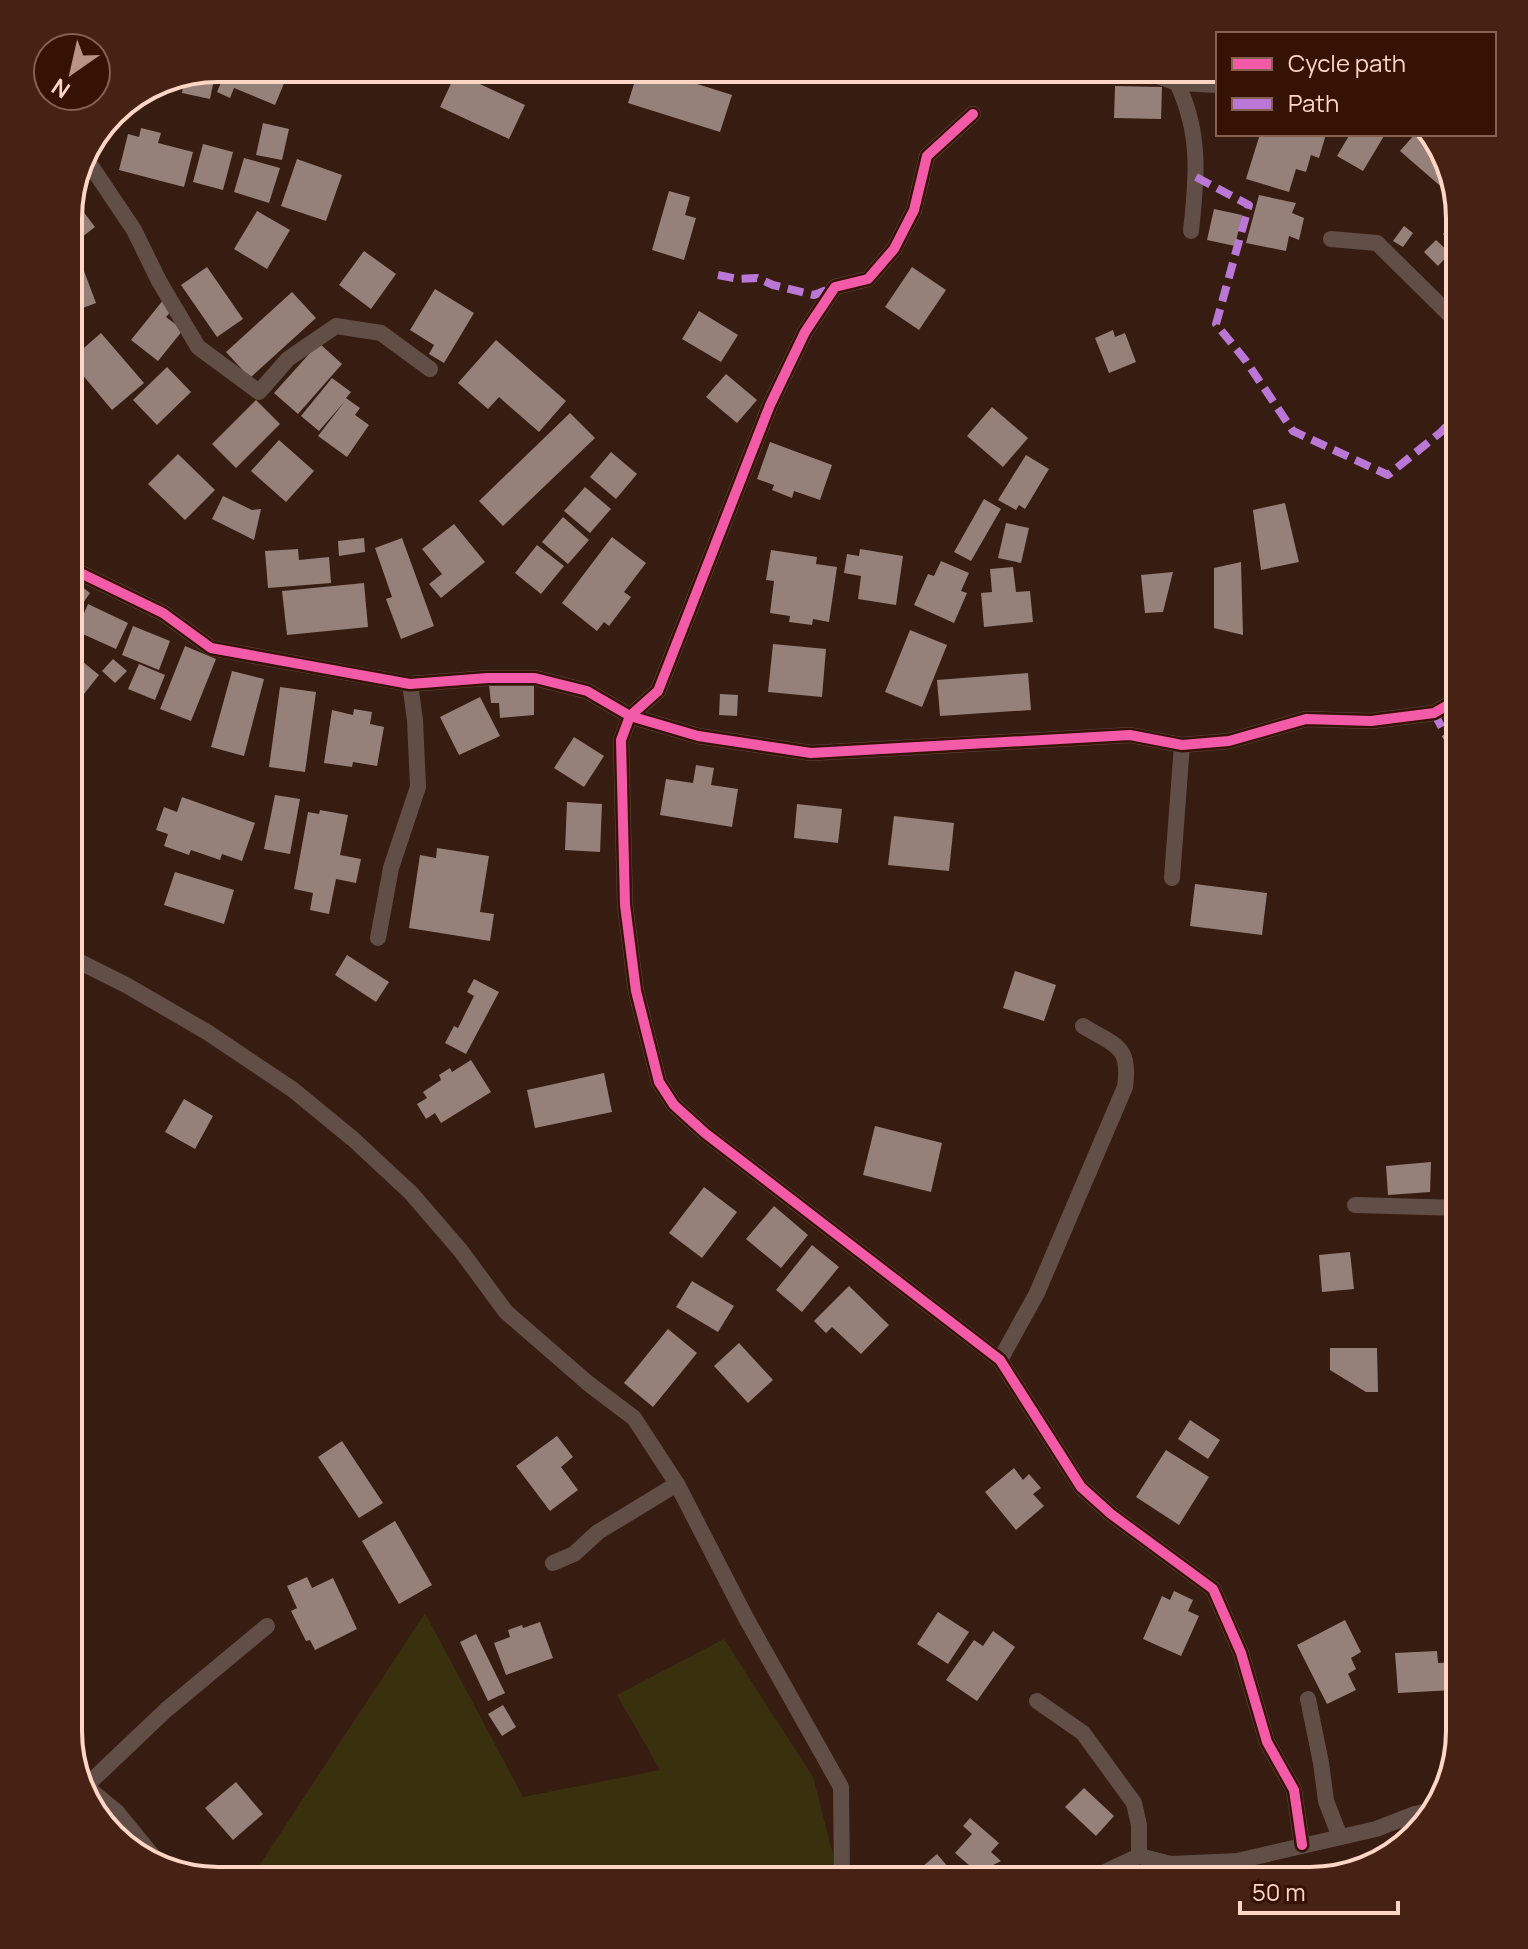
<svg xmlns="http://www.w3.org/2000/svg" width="1528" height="1949" viewBox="0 0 1528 1949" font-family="Manrope,sans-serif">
  <rect width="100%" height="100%" fill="#371c11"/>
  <polygon fill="#39310e" points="425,1613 523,1797 660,1770 617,1695 724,1639 813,1777 840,1881 249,1881"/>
  <g fill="#96807a">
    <polygon points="227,68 274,68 288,74 275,105 234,88 230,98 217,92"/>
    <polygon points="639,68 647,68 732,95 720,132 628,103"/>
    <polygon points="696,68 743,68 738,83"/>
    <polygon points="214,70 216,70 210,99 182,93 184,81"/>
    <polygon points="456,73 525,105 509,139 440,107"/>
    <polygon points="1115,86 1162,87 1161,119 1114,118"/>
    <polygon points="263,123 289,129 282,160 256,155"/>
    <polygon points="141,128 161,133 158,143 193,152 184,187 119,170 128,134 139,137"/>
    <polygon points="1260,134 1326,134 1319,158 1311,155 1306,172 1296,169 1289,192 1246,179"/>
    <polygon points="1350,134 1384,136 1363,171 1337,156"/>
    <polygon points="1415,134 1435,135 1453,197 1400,151"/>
    <polygon points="203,144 233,152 223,190 193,182"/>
    <polygon points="244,158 280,168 269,203 234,192"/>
    <polygon points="297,159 342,175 326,221 281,206"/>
    <polygon points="669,191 690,197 685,215 696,218 684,260 652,250"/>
    <polygon points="1259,195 1296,203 1292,213 1304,218 1299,240 1289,236 1286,251 1246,243"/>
    <polygon points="73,198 95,227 68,248 68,208"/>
    <polygon points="1214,209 1242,215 1235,246 1207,240"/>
    <polygon points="257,211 290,230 267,269 234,249"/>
    <polygon points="1460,220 1460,253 1443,234"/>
    <polygon points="1404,226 1413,233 1403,247 1393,241"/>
    <polygon points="1436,240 1450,253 1438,266 1424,252"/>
    <polygon points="364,251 396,274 371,309 339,285"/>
    <polygon points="207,267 243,319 217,337 181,285"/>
    <polygon points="912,267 946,290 919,330 885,307"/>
    <polygon points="84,271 96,303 75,311 68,293 68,278"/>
    <polygon points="435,289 474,313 444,363 429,354 434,345 410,330"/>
    <polygon points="292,292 316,318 250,378 226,352"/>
    <polygon points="164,299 174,308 166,317 183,330 158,361 131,340"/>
    <polygon points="699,311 738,335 721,362 682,339"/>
    <polygon points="1113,330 1115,337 1125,333 1136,362 1109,373 1095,338"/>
    <polygon points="101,333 144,383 112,410 70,360"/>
    <polygon points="496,340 566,401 539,432 499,397 488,409 458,383"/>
    <polygon points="319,343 342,364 298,414 274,393"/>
    <polygon points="167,367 191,392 157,425 133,400"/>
    <polygon points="726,374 757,400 737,423 706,397"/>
    <polygon points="332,378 351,392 346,398 360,408 355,415 369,425 347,457 318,436 345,401 319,431 301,416"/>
    <polygon points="256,400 280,424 236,468 212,444"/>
    <polygon points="68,404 81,422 68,430"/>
    <polygon points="992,407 1028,438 1003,467 967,436"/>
    <polygon points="570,413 595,438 503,526 479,501"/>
    <polygon points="279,440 314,471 286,502 251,471"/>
    <polygon points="770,442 832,465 820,500 794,491 792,498 772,490 774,485 757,479"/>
    <polygon points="611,452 637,474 616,499 590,477"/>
    <polygon points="178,454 215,490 185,520 148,484"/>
    <polygon points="1026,455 1049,469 1025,509 1019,505 1016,510 998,500"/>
    <polygon points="585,487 611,509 590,533 564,511"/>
    <polygon points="223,496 252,510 261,509 254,540 212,519"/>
    <polygon points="984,499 1001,509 971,561 954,552"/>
    <polygon points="1285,503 1299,562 1261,570 1253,510"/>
    <polygon points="563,517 589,540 568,564 542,542"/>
    <polygon points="1006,523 1029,528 1021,563 998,558"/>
    <polygon points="454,524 485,562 441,598 429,584 442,574 422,549"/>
    <polygon points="612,537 646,563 624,592 631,597 609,626 604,622 597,631 562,603"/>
    <polygon points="364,538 365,552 339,556 338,541"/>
    <polygon points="402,538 434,626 401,639 386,599 392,597 375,548"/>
    <polygon points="537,545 564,566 541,594 515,573"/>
    <polygon points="298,549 299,560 329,557 331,583 268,588 265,551"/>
    <polygon points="860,549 903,556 896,605 858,599 861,576 844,573 847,554 859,556"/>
    <polygon points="771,550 817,557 816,564 837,567 829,622 813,619 812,625 789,622 790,616 770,613 774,581 766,580"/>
    <polygon points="941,561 969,573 961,591 967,593 954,623 914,605 928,574 934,576"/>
    <polygon points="1241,562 1243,635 1214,628 1214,568"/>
    <polygon points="1013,567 1016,592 1030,591 1033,622 984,627 981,593 992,592 990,569"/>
    <polygon points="1173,572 1163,612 1145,613 1141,575"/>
    <polygon points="77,583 90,593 79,609 68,601 68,595"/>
    <polygon points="364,583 368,627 287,635 282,591"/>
    <polygon points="88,604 128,623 116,649 76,631"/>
    <polygon points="133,626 170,641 159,670 122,655"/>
    <polygon points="910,630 947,645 922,707 885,692"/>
    <polygon points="773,644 826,649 822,697 768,692"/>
    <polygon points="185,646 216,659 191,721 160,709"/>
    <polygon points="72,653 99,675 80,699 68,690 68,658"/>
    <polygon points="113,659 127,671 115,683 102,671"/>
    <polygon points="139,664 165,675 155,700 128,689"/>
    <polygon points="232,671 264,679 244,756 211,747"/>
    <polygon points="1028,673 1031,710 940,716 937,680"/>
    <polygon points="534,681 534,715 500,718 499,703 491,703 489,685"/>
    <polygon points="280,687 316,692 305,772 269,767"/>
    <polygon points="720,694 738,695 737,716 719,715"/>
    <polygon points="480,697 500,736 459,755 440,717"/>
    <polygon points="354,709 372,712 370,724 384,727 377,766 353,762 352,767 324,763 332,710 353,715"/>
    <polygon points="574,737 604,756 584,787 554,768"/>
    <polygon points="696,765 714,768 711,785 738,789 732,827 660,815 666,779 693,783"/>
    <polygon points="275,795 300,799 290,854 264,849"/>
    <polygon points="182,797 255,823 242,861 222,854 220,860 191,850 189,855 164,846 168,834 156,830 164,807 177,812"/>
    <polygon points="567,802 602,804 600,852 565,850"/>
    <polygon points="797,804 842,809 838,843 794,838"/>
    <polygon points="320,810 348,815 340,855 361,859 356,883 336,879 329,914 310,910 313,893 294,889 308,812 319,814"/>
    <polygon points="894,816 954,823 949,871 888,865"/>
    <polygon points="437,848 489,856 480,912 494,914 490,941 409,928 420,855 436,858"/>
    <polygon points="175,872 234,890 224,924 164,905"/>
    <polygon points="1195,884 1267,893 1262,935 1190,926"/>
    <polygon points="347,955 389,982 376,1002 335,975"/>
    <polygon points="1015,971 1056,985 1044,1021 1003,1008"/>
    <polygon points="474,979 499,992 466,1054 445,1043 454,1026 458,1028 474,996 467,992"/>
    <polygon points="471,1060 491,1092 441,1123 435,1113 426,1119 417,1104 427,1098 423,1092 441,1080 439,1075 450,1068 452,1072"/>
    <polygon points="604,1073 612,1112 535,1128 527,1090"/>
    <polygon points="184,1099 213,1116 195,1149 165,1132"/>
    <polygon points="875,1126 942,1143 931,1192 863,1175"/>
    <polygon points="1431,1162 1430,1192 1388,1195 1386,1166"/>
    <polygon points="704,1187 737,1212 702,1258 669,1233"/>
    <polygon points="774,1206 808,1235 781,1268 746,1239"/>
    <polygon points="812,1245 839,1267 802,1312 776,1290"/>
    <polygon points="1350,1252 1354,1289 1322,1292 1319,1255"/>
    <polygon points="692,1281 734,1306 718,1332 676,1307"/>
    <polygon points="849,1286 889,1325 861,1354 832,1327 826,1333 814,1321"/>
    <polygon points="668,1329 697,1353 653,1407 624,1383"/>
    <polygon points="739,1343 773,1380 748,1403 714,1366"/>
    <polygon points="1330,1348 1377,1348 1378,1392 1366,1392 1330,1370"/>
    <polygon points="1190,1420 1220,1440 1208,1459 1178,1439"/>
    <polygon points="557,1436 573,1457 561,1467 578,1490 550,1511 516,1466"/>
    <polygon points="342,1441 383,1503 359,1518 318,1457"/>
    <polygon points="1166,1450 1209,1477 1179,1525 1136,1497"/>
    <polygon points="1450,1450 1460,1452 1460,1506 1447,1504"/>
    <polygon points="1014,1468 1023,1480 1029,1474 1041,1488 1033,1494 1044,1506 1016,1530 985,1492"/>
    <polygon points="395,1521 432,1585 399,1604 362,1541"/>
    <polygon points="307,1577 312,1588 333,1578 357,1629 315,1650 310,1640 306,1641 291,1611 297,1608 287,1586"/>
    <polygon points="1174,1591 1193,1600 1188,1611 1199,1616 1181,1656 1143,1639 1162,1596 1170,1600"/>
    <polygon points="938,1612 969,1632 948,1664 917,1644"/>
    <polygon points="1345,1620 1361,1652 1351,1658 1356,1669 1348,1674 1356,1690 1327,1704 1297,1645"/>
    <polygon points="540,1622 553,1658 506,1675 494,1643 510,1637 508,1630 522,1625 523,1628"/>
    <polygon points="993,1631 1015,1647 977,1701 946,1680 974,1640 983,1646"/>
    <polygon points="476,1634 505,1693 488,1701 460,1642"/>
    <polygon points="1437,1651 1438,1663 1458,1662 1459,1672 1449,1676 1454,1690 1398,1693 1395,1653"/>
    <polygon points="503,1705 516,1727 502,1736 488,1714"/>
    <polygon points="236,1782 263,1814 233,1840 205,1808"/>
    <polygon points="1084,1788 1114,1816 1096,1836 1065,1807"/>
    <polygon points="970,1818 999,1843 991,1852 1001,1861 978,1873 955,1853 972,1834 963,1826"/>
    <polygon points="937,1854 960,1881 918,1881 913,1875"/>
  </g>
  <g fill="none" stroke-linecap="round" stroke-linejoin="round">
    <g stroke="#614e47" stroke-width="16">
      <polyline points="1135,68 1177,83 1218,85"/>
      <path d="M 1177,83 C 1201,133 1197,177 1191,231"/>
      <polyline points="973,114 927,156 914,210 894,249 868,279 835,287 805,332 770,405 658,691 630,716 621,740 625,905 636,991 659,1082 674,1105 705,1133 1000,1360 1081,1487 1111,1514 1213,1589 1241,1653 1267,1742 1294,1790 1302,1845"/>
      <polyline points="83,154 134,230 159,281 198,347 259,392 288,359 336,326 381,333 430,369"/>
      <polyline points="1331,239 1377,243 1460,325"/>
      <polyline points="68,567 163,613 211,648 410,684 488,678 535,678 587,691 630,716 698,736 811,753 1130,735 1182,745 1229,741 1306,719 1371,721 1434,713 1460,698"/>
      <polyline points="1172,878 1182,745"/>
      <polyline points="378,938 391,868 418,787 415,720 410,684"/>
      <polyline points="68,956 126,985 207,1032 292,1089 353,1139 411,1193 461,1251 506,1312 589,1384 634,1418 677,1484 746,1618 841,1787 842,1881"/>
      <polyline points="1355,1205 1460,1208"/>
      <path d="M 1000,1360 L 1037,1293 L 1125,1087 C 1131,1045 1115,1046 1083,1026"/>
      <polyline points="553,1563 574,1554 598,1532 677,1484"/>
      <polyline points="1308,1699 1321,1763 1326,1801 1340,1837"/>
      <polyline points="1037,1701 1083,1733 1134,1803 1139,1825 1139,1856"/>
      <polyline points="84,1785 117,1812 161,1866"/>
      <polyline points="86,1786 166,1710 267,1626"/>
      <polyline points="1419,1828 1415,1814 1437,1809"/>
      <polyline points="1076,1881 1092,1878 1139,1856 1171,1864 1237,1861 1376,1829 1415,1814"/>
    </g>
    <g stroke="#ba77d6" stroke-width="8" stroke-dasharray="16 8" stroke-linecap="butt">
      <polyline points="1196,177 1249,205 1216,324 1246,361 1293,431 1388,475 1441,432 1460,412"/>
      <polyline points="718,275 738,279 757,278 773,285 814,295 831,288"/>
      <polyline points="1434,713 1460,761"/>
    </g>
    <g stroke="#351204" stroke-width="15">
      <g id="cycleway">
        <polyline points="973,114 927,156 914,210 894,249 868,279 835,287 805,332 770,405 658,691 630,716 621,740 625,905 636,991 659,1082 674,1105 705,1133 1000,1360 1081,1487 1111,1514 1213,1589 1241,1653 1267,1742 1294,1790 1302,1845"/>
        <polyline points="68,567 163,613 211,648 410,684 488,678 535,678 587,691 630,716 698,736 811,753 1130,735 1182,745 1229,741 1306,719 1371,721 1434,713 1460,698"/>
      </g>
    </g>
    <use href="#cycleway" stroke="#f35aa7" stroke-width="10"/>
  </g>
  <path d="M0 0H1528V1949H0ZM218 82H1310A136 136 0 0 1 1446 218V1731A136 136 0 0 1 1310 1867H218A136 136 0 0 1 82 1731V218A136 136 0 0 1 218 82Z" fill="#452213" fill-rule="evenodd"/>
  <path fill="none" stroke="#ffd5c5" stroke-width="4" d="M218 82H1310A136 136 0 0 1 1446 218V1731A136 136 0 0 1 1310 1867H218A136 136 0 0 1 82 1731V218A136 136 0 0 1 218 82Z"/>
  <rect x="1216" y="32" width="280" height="104" fill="#351204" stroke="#866051" stroke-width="2"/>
  <rect x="1232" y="58" width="40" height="12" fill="#f35aa7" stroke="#866051" stroke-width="2"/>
  <text x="1288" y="72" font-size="24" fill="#ffd5c5">Cycle path</text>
  <rect x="1232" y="98" width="40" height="12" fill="#ba77d6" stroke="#866051" stroke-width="2"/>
  <text x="1288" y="112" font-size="24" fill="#ffd5c5">Path</text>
  <g transform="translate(72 72) rotate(214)"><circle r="38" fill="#351204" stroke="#866051" stroke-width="2"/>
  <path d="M0-6L14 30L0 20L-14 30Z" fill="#b99486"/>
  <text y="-12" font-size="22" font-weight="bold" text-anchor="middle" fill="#ffd5c5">N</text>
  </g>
  <path d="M1240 1901v12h158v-12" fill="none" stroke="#ffd5c5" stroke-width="4"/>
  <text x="1252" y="1901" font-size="24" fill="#ffd5c5" stroke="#351204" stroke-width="6" paint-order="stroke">50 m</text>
</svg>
